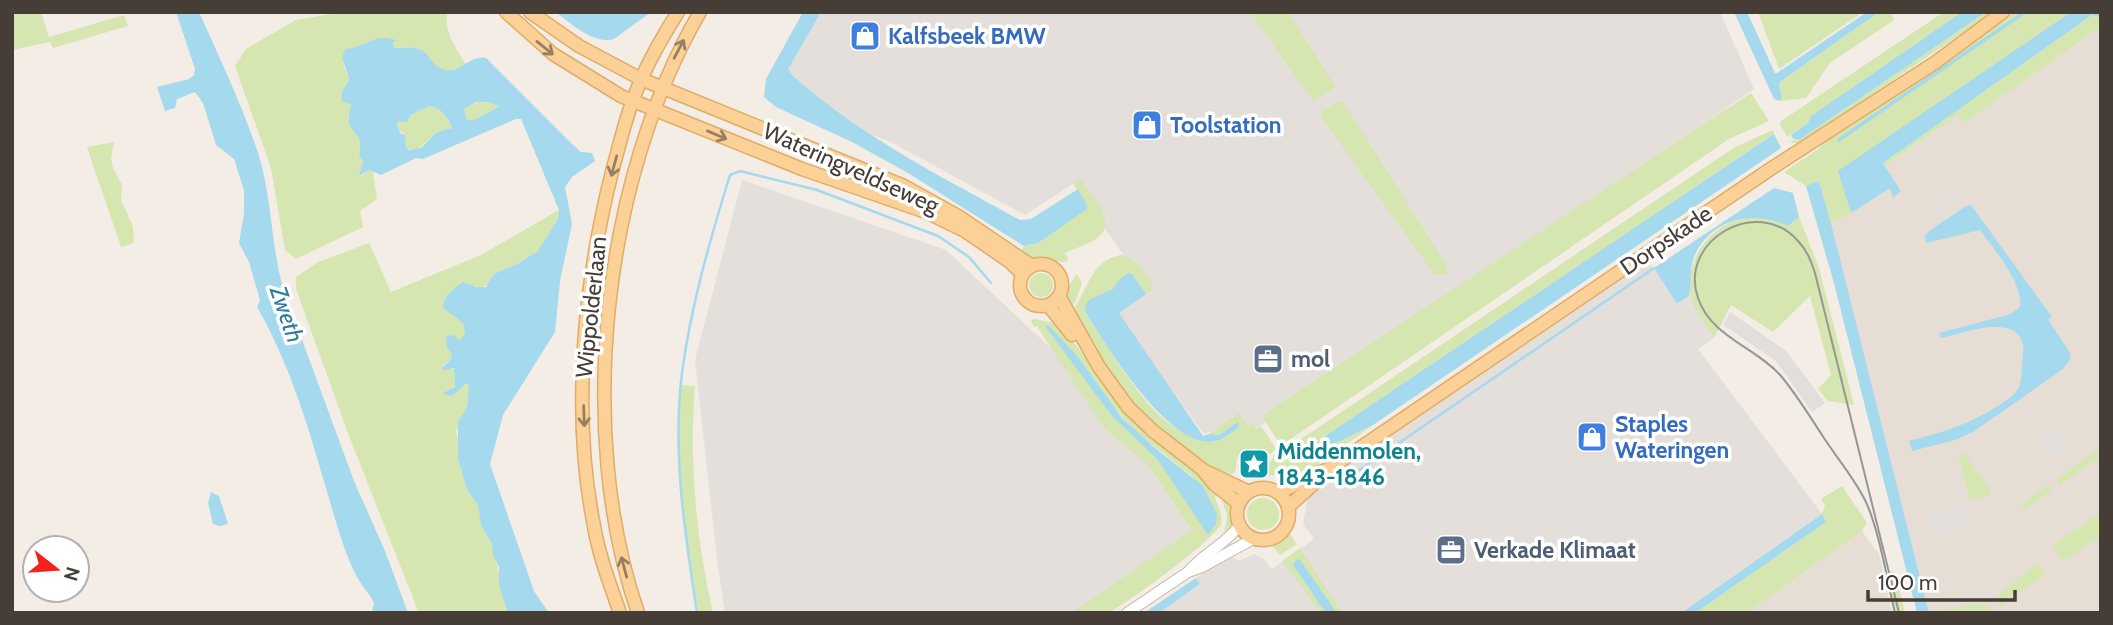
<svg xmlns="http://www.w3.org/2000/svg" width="2113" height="625" viewBox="0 0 2113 625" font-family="Cabin,sans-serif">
  <rect width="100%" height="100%" fill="#f3ede6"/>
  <g fill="#e6ded5">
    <polygon points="2101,27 2101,613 1929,613 1831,223 1851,213 1890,187 1893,197 1901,191 1885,166 1958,115 1965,122"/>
    <polygon points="1862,531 1879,554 1892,613 1747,613"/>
  </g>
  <g fill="#e5dfdb">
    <polygon points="817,12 1720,12 1754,89 1467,288 1257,428 1203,433 1116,313 1135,271 1073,184 1025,215 891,142 851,127 827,112 783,66"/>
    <polygon points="742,180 946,250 1056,353 1206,532 1096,613 725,613 718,568 695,360"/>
    <polygon points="1647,262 1654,268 1678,304 1689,296 1714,338 1698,349 1822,514 1681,613 1159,613 1200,584 1196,578 1230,556 1239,561 1255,554 1264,559 1272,569 1314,539 1303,524 1308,496 1343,468"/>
  </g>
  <g fill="#d5e6b0" fill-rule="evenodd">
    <polygon points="12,12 41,12 49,37 124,15 128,26 53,48 50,42 12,50"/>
    <path d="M 343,12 L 448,12 C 442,29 457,50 466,64 C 432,82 435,57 411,48 C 406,46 399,48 394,48 L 393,42 L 396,41 L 370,41 L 357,49 L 345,49 C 341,59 344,70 349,78 L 341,94 L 352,105 L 348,116 L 362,144 L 359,155 L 363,161 L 360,177 L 369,170 L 373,172 L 377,199 L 360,211 L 363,227 L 296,259 L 285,250 L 271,168 L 235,66 L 246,49 L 296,20 Z"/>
    <polygon points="1250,12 1288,12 1336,87 1313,101"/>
    <polygon points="1758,12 1863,12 1779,69"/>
    <polygon points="1879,12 1891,12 1894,20 1830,63 1806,98 1780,101 1782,96 1779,85 1781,81"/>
    <polygon points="1944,12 1962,12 1811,116 1808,123 1787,137 1780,124 1781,121"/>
    <polygon points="1986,12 1993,12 1801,143 1793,143 1790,141 1799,140"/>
    <polygon points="2013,12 2071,12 1839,171 1851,213 1831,223 1819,181 1806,186 1784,172 1817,150 1832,136"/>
    <polygon points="2092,15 2101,18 2101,27 1964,123 1958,115 1885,166 1883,163"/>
    <polygon points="1751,93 1769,121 1729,139 1282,445 1280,444 1262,417 1264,414"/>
    <polygon points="1342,100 1447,266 1448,274 1435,275 1319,114"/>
    <polygon points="478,102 492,103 500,106 474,120 466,120 464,109"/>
    <path d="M 429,106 C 441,107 447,118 452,128 L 437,132 L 417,150 L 407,149 L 404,133 L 398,130 L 398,121 L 409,120 L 411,115 Z"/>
    <polygon points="1773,130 1774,134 1328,434 1322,440 1321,444 1325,448 1373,425 1293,483 1284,476 1266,475 1268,464 1273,458 1735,147"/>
    <polygon points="114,142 111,158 113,168 122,185 121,200 133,227 134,243 121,247 87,147"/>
    <path d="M 1080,178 C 1091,195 1120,222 1096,239 C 1087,245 1075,248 1065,253 L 1069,260 L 1064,262 L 1031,259 L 1019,253 L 1024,246 L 1038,243 L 1088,207 L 1073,183 Z"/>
    <path d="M 559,210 L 558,219 L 538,251 L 519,263 L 494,274 L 489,283 L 482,288 L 473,286 L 449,293 L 444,302 L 444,308 L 463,323 L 465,334 L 460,340 L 456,339 L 450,350 L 452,354 L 450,360 L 443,365 L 447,369 L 450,367 L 455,370 L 454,379 L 456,384 L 453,389 L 443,393 C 454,401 459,389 466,383 L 469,386 L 467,408 L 456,432 L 459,443 L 458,459 L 467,490 L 478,505 L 481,526 L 492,544 L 508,613 L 419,613 L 349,436 L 296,289 L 296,277 L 318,262 L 369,243 L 391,292 L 481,255 Z"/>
    <path d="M 1749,217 L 1775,219 L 1788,226 L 1799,217 L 1819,268 L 1854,405 L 1828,401 L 1818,389 L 1831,375 L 1810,296 L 1773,332 L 1731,305 L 1714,338 C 1708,328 1690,304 1690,295 C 1687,255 1710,224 1749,217 Z"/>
    <path d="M 1121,255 C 1138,257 1146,275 1155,288 L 1146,294 L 1132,274 L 1119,280 L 1113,289 L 1090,299 L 1085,311 C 1104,342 1138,398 1165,420 C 1178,432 1197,439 1214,442 L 1238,422 L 1219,435 L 1209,434 L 1239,413 L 1247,425 L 1253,424 L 1256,429 L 1261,426 L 1275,447 L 1275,450 L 1263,459 L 1238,455 L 1235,472 L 1227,477 C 1203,460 1176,444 1153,424 C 1122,399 1089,346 1072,311 C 1089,290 1089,261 1121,255 Z"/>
    <circle cx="1041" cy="285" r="12"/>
    <path d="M 1077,274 L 1082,283 L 1075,302 L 1069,309 C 1064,295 1068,285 1077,274 Z"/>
    <path d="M 1034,319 L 1048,322 L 1058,321 L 1132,420 L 1218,491 L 1215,498 C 1218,506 1223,515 1221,524 C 1216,538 1126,605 1109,612 C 1099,616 1082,613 1071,613 L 1192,530 L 1149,466 L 1104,428 L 1040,331 L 1037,326 L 1034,327 L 1031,321 ZM 1050,334 L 1077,356 L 1104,396 L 1136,432 L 1193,477 L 1209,535 L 1158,460 L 1112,416 L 1064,349 Z"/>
    <path d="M 680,385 L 695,386 C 689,463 696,538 713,613 L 699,613 C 682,537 675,462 680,385 Z"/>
    <polygon points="2101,447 2101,456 2060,485 2056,480"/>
    <polygon points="1964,453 1989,488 1990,495 1970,500 1958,455"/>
    <polygon points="2048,485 2052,490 2025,509 2021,509 2024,503"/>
    <polygon points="1842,486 1867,523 1862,531 1747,613 1695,613 1826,522 1822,514 1825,505 1821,499"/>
    <path d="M 1221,497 C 1222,497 1229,502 1230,503 C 1237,512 1232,530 1224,535 L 1227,516 Z"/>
    <circle cx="1263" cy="514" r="16"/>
    <polygon points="2101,512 2101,536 2063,562 2052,546"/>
    <polygon points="1287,530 1297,544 1280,555 1270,543"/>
    <polygon points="1300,548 1342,613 1337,613 1300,560 1293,565 1326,613 1321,613 1282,561"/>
    <polygon points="2038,563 2046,574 2000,607 1996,598 2030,568"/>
    <polygon points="1891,571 1895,572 1905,613 1894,613 1885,575"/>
    <polygon points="1978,603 1980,605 1985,603 1987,608 1990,606 1992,613 1941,613 1941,611"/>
  </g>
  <g fill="#e1dedb">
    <polygon points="1952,193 1956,198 1931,216 1928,211"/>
    <polygon points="1730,312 1786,351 1825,403 1812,412 1776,361 1723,325"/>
    <polygon points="2057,429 2070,448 2052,461 2039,442"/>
    <polygon points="1965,505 1969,520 1966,521 1967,527 1932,535 1927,515"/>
  </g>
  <g fill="#a4d9ee" fill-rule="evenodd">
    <path d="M 176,12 L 199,12 C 220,59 243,107 259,156 C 272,199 271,245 283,288 L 354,481 L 385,551 L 408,613 L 377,613 L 372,610 L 374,603 C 371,596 366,591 362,585 C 344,558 333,510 323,478 C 306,419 288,361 257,307 L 260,300 L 249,262 L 239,243 L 244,214 L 244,190 L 234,159 L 216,145 L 203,103 L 195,92 L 177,99 L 175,108 L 165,111 L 157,87 L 189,79 L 194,75 L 195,69 Z"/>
    <path d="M 556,12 L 651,12 L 614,39 C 594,45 570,23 556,12 Z"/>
    <path d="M 803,12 L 821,12 L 788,69 L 792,75 C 860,136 940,176 1020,220 L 1031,219 L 1078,189 L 1088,207 L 1087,209 L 1038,243 L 1024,246 L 908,173 L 852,142 L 776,107 L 764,97 L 766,79 Z"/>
    <polygon points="1734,12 1747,12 1775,73 1777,73 1867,12 1879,12 1781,81 1779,85 1782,96 1780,101 1774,99"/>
    <polygon points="1962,12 1986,12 1799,140 1793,139 1791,135 1808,123 1811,116"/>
    <polygon points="2022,12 2028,12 1839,142 1837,139"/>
    <polygon points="2071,12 2101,12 2101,18 2092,15 1883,163 1901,191 1893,198 1890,188 1851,213 1838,171"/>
    <path d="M 386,38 L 397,40 L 393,42 L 394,48 C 403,48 413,46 421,50 C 431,55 432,68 446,70 C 461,73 471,54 486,58 L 572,144 L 581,152 L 592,153 L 595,161 L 572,177 L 565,187 L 572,224 L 560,281 L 555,332 L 503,415 L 490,464 L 534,591 L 549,613 L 508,613 L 499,585 L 499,567 L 493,555 L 492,544 L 481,526 L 478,505 L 467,490 L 458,459 L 458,422 L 467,408 C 468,400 468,394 469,386 L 466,383 C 459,389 454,401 443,393 L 455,387 L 454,368 L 444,370 L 442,368 L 450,360 L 452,354 L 447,348 L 446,336 L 452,335 L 460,340 L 465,334 L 463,323 L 443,308 C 443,296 453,289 463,282 L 476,287 L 486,287 L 494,274 L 519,263 L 538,251 L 558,219 L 559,210 L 521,119 L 516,119 L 423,159 L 416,158 L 381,175 L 369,170 L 359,176 L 363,161 L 359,155 C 364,134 353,136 349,122 C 347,115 351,110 351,104 L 343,102 C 338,92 346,88 349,78 L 342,58 L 345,49 C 361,49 370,37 386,38 ZM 476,102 L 487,102 L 500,106 L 474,120 L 467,120 L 464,109 ZM 429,106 C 441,107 448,118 452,128 L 437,132 L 421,148 L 409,150 L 406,147 L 405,135 L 400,133 L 397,125 L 399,121 L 407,122 L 411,115 Z"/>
    <polygon points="1774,134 1781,148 1373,425 1325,448 1321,444 1322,440 1328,434"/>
    <polygon points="1819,181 1831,223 1929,613 1917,613 1834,283 1806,186"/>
    <path d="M 1774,188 L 1793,193 L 1799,217 L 1788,226 C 1753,209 1710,219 1694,257 C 1689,270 1692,283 1689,296 L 1677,304 L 1654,268 Z"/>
    <path d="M 1971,205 L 2052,317 L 2048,319 L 2070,353 L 2070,359 L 2063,369 L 1973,432 L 1955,440 L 1912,451 L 1909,441 C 1948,431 1979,421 2012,396 C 2022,388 2021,377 2022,366 C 2022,359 2024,351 2023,345 C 2017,312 1962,334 1941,338 L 1939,333 L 2011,314 L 2020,307 C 2023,283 1994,249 1980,230 L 1926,243 L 1925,236 L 1929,231 L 1966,206 Z"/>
    <path d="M 1129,273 L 1132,274 L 1146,294 L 1119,313 L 1203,436 L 1209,434 L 1219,435 L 1238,422 L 1239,427 C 1232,432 1224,439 1215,441 C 1170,451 1105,344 1085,311 L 1086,304 L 1090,299 L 1113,289 L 1119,280 Z"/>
    <polygon points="1045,326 1049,326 1077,356 1122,418 1155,448 1203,486 1217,514 1216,524 1208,535 1158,460 1112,416"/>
    <polygon points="211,492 219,496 228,524 220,526 213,524 208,503"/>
    <polygon points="1822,514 1826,522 1695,613 1681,613"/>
    <polygon points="1297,559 1300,560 1337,613 1326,613 1293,565"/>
    <polygon points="1196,578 1200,584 1159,613 1144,613"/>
  </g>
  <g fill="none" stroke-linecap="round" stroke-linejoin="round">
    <g stroke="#a4d9ee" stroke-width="2.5">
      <polyline points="1345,480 1654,268"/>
      <path d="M 697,613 C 685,534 672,452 682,373 C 691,305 710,240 730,175 L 740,171 L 817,190 L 938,236 L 969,257 L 991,283"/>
    </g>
    <g stroke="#c1b7ac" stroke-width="12">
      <g id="minor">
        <path d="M 1188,572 C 1203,553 1225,545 1239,526"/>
        <polyline points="1127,613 1188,572 1202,567 1253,539"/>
      </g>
    </g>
    <g stroke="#e0ac67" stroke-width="15">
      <g id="major">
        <polyline points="506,12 553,54 621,96 802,169 926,212 965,231 1010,262 1022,274"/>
        <polyline points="530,12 579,46 641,79 904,186 958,216 1032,266"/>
        <circle cx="1041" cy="285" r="21"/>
        <polyline points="1059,296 1099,367 1128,407 1153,431 1202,469 1214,484 1239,504"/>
        <polyline points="1048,305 1072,335"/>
        <polyline points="1205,471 1249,492"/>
        <circle cx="1263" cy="514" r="26"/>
        <polyline points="1279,493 1317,473 1329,469 1769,170 1936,62 2003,12"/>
        <polyline points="1288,507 1326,473"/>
        <path d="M 620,613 C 610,584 599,556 594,526 C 571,411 584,281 613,168 C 620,143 626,116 636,92 C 647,63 662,38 678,12"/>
        <path d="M 638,613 C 575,430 603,179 700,12"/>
      </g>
    </g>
    <use href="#minor" stroke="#fff" stroke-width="10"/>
    <use href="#major" stroke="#fbd197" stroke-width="12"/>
    <path stroke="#969696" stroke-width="2" d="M 1895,613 C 1887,580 1879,529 1865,500 C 1854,478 1837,458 1824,438 C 1810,417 1797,395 1781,376 C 1756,347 1711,337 1698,298 C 1678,240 1758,195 1798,241 C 1807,250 1811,261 1815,273 L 1899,613"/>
  </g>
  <defs><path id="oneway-shaft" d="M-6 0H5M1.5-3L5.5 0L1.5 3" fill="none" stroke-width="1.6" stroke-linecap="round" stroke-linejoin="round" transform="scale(1.75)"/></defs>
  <g stroke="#978062">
    <use href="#oneway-shaft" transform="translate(545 48) rotate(39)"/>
    <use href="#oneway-shaft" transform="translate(679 49) rotate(-62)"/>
    <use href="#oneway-shaft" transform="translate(717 135) rotate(23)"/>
    <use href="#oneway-shaft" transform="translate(614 166) rotate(105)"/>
    <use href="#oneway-shaft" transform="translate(584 416) rotate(88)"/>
    <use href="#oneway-shaft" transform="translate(624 567) rotate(-105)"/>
  </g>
  <defs>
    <g id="shop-square" transform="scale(1.575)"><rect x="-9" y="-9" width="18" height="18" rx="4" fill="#3f7fe0" stroke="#fff"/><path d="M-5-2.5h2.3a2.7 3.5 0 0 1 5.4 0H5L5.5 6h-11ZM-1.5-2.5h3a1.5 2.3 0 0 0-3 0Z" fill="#fff"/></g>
    <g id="office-square" transform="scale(1.575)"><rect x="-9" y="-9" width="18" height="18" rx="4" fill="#5c6f8a" stroke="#fff"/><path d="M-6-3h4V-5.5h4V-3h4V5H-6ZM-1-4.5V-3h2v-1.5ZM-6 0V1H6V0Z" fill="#fff"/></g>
    <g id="sight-square" transform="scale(1.575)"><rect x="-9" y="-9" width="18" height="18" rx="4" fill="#0f9aa8" stroke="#fff"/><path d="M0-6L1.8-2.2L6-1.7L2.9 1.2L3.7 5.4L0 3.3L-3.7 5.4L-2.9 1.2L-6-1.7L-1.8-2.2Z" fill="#fff"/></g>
  </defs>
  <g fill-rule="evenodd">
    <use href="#shop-square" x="865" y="36"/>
    <use href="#shop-square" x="1147" y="125"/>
    <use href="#office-square" x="1268" y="359"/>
    <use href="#shop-square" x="1592" y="437"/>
    <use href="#sight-square" x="1254" y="464"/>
    <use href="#office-square" x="1451" y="550"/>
  </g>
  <g text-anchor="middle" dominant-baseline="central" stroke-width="7" stroke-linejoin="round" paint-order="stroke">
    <g font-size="23" font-weight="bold" fill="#366cbe" stroke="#fff" text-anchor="start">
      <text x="888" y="36">Kalfsbeek BMW</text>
      <text x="1170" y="125">Toolstation</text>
      <text x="1615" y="424">Staples<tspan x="1615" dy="26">Wateringen</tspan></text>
    </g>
    <g font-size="23" fill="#453d36" stroke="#fff">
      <text transform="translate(851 168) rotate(24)">Wateringveldseweg</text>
      <text transform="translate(1666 240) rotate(-34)">Dorpskade</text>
      <text transform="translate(591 307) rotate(-84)">Wippolderlaan</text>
    </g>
    <g font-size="23" font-weight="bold" fill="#4e5e75" stroke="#fff" text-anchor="start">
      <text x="1291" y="359">mol</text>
      <text x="1474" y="550">Verkade Klimaat</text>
    </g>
    <g font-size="23" font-weight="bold" fill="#0d838f" stroke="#fff" text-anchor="start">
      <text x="1277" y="451">Middenmolen,<tspan x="1277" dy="26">1843-1846</tspan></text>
    </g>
    <g font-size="24" font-style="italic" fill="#2f7e9e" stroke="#fff">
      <text transform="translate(287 314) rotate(71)">Zweth</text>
    </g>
  </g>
  <rect width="2113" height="625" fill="none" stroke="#453d36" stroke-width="28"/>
  <g transform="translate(56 569) rotate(107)"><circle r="33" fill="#ffffff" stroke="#b5b1af" stroke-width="2"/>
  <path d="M0-5L12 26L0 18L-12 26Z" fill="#f3211d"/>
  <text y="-10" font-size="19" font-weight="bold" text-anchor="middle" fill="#453d36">N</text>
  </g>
  <path d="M1868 590v10h147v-10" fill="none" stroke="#453d36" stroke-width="3.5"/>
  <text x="1878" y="590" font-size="21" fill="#453d36" stroke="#ffffff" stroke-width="5" paint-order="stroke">100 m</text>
</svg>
